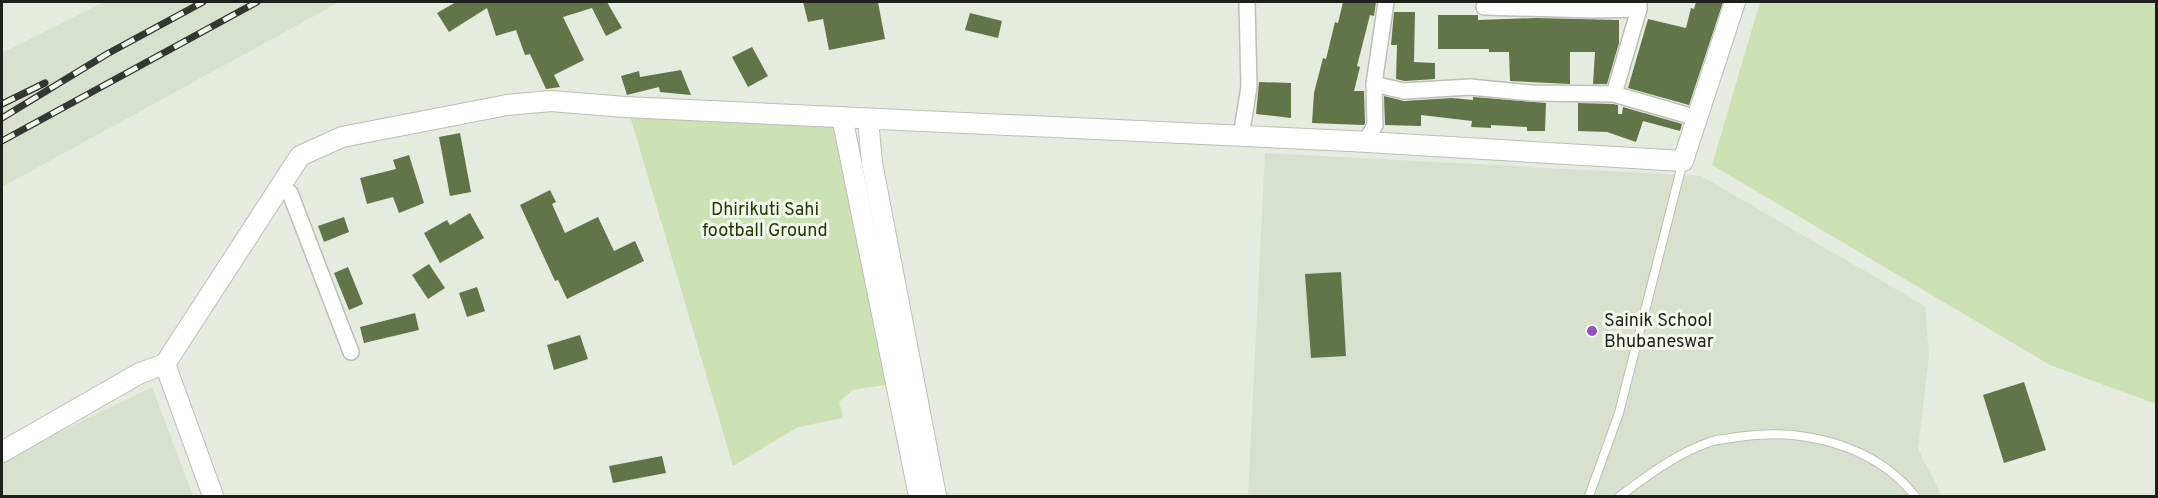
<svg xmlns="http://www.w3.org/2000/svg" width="2158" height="498" viewBox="0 0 2158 498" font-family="Overpass,sans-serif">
  <rect width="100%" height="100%" fill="#e5ebdf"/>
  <g fill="#d8e1ce">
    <polygon points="104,2 335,2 336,4 2,187 2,53"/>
    <polygon points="1265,153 1701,176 1925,306 1929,356 1918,449 1942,496 1248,496"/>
    <polygon points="152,387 193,496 2,496 2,460"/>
  </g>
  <g fill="#cce1b4">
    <polygon points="1760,2 2156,2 2156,404 2050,365 1712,165"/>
    <polygon points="628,109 851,124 898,383 853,390 839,402 843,418 798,427 733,466"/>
  </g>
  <g fill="#627549">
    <polygon points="456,2 607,2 622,28 606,36 592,8 563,17 584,60 554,75 560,87 546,89 530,54 525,55 516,30 496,36 487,8 449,32 437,13"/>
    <polygon points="803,2 878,2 885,39 829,50 823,19 808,22"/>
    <polygon points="1343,2 1376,2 1374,16 1370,15 1357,66 1360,67 1354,91 1364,91 1365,123 1364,125 1312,123 1314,93 1323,58 1326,59 1335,22 1338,23"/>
    <polygon points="1696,2 1723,2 1689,105 1628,88 1648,19 1686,28 1691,8 1694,9"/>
    <polygon points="1394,12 1415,12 1414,62 1435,63 1435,79 1405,81 1396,79 1397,45 1391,45"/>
    <polygon points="970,13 1002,21 998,38 965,30"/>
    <polygon points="1438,15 1478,15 1478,20 1535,18 1619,20 1619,43 1607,84 1593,84 1595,52 1570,52 1570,84 1510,81 1509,52 1489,52 1489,49 1438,49"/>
    <polygon points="752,47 768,76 748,87 732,57"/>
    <polygon points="681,70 691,95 660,92 659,87 627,95 621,76 639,71 640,77"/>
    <polygon points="1259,82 1291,83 1291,118 1256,114"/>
    <polygon points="1384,96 1404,101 1452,98 1473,100 1473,97 1546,103 1545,131 1527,131 1527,127 1491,125 1491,128 1471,127 1472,121 1421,115 1421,126 1385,125"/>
    <polygon points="1578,103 1613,104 1618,105 1618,114 1622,114 1623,107 1682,124 1680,131 1643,121 1636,142 1607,132 1578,131"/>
    <polygon points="460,133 471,192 450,196 439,137"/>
    <polygon points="409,155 424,203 399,213 393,197 367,204 360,178 396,169 393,160"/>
    <polygon points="550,190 556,202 552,204 565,233 598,217 614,251 635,241 644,261 567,299 558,280 555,281 520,205"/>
    <polygon points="470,213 484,238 440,263 424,233 447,220 450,225"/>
    <polygon points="344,217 349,232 324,242 318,226"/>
    <polygon points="429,264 445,288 428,299 412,275"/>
    <polygon points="348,267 363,304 349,310 334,273"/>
    <polygon points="1341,272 1346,356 1311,358 1305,274"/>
    <polygon points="477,287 485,311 467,317 459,293"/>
    <polygon points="415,313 419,330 364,343 360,327"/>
    <polygon points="580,335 588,359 554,370 547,345"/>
    <polygon points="2024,382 2046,450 2004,463 1983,395"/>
    <polygon points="662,456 666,473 613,483 609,466"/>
  </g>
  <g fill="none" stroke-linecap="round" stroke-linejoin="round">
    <g stroke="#bbc0b5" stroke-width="10">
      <g id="service">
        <polyline points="1589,496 1619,413 1683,161"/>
        <path d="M 1620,496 C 1647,476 1677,453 1710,442 C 1718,439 1728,439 1737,437 C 1800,427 1874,444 1915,496"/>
      </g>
    </g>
    <g stroke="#bbc0b5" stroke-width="18">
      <g id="minor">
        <polyline points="1484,7 1593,10 1639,9 1639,2"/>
        <polyline points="1374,84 1404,91 1470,87 1532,93 1614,94 1697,118"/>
        <polyline points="1614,94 1639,9"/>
        <polyline points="1241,136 1249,87 1247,2"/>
        <polyline points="1366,141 1375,125 1374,84 1386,2"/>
        <polyline points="281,185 290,193 351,352"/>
      </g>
    </g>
    <g stroke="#bbc0b5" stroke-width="22">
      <g id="tertiary">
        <polyline points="842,117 919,496"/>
        <polyline points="868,119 872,163 936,496"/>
        <polyline points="165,364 213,496"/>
        <polyline points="2,452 140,373 165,364 300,156 342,137 507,105 551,101 625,107 1350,141 1683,161 1735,2"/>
      </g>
    </g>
    <use href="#service" stroke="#fff" stroke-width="8"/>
    <use href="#minor" stroke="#fff" stroke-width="15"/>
    <use href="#tertiary" stroke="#fff" stroke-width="20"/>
    <g stroke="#343631" stroke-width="7">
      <g id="rail">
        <polyline points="2,104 45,83"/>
        <polyline points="2,118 107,54 203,2"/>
        <polyline points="2,141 257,2"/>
      </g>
    </g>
    <use href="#rail" stroke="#f2f8ec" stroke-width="4.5" stroke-dasharray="14" stroke-linecap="butt"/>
  </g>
  <circle fill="#9351c6" stroke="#f2f8ec" stroke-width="2" cx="1592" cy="331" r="6"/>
  <g text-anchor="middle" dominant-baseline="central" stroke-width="6" stroke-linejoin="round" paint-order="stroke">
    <g font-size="18" fill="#253802" stroke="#f2f8ec">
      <text x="765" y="210">Dhirikuti Sahi<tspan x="765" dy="21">football Ground</tspan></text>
    </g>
    <g font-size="18" fill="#1e201c" stroke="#f2f8ec" text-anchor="start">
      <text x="1604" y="321">Sainik School<tspan x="1604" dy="21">Bhubaneswar</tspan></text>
    </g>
  </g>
  <rect width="2158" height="498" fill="none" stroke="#1e201c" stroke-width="6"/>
</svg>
